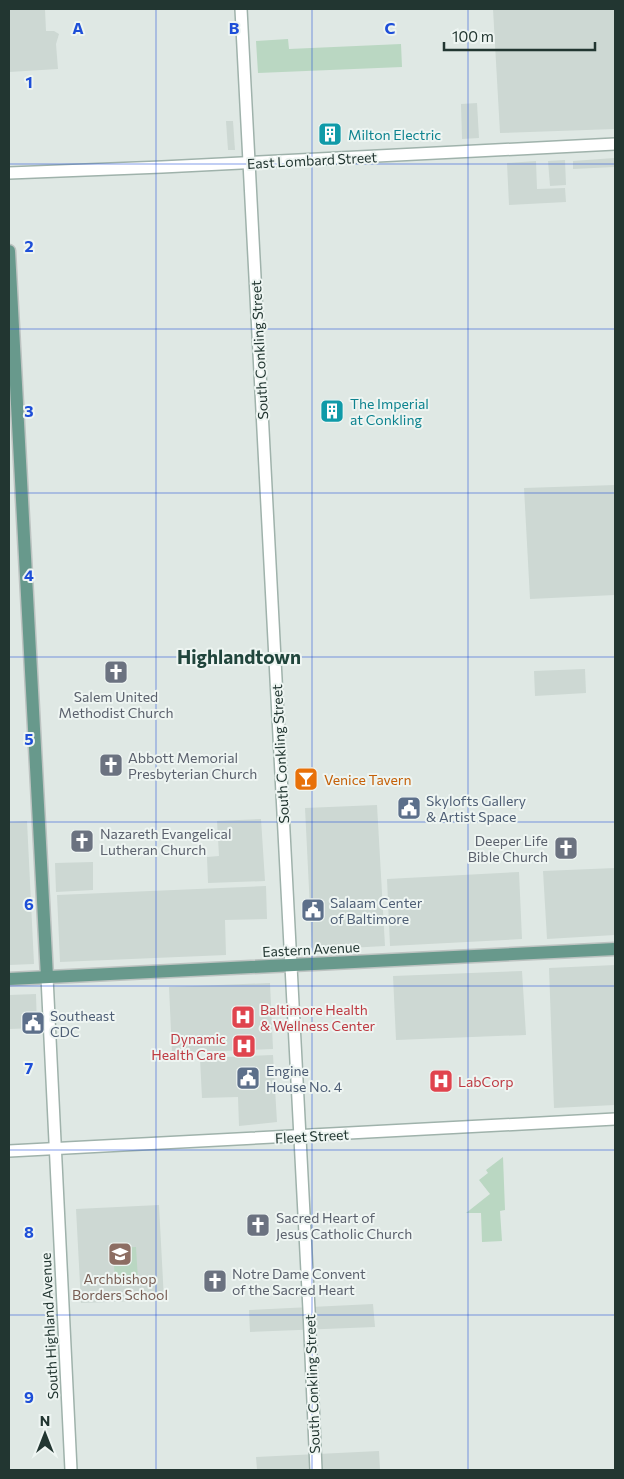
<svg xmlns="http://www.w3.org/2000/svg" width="624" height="1479" viewBox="0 0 624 1479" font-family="Commissioner,sans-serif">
  <rect width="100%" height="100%" fill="#dfe8e4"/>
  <g fill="#cdd8d3">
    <polygon points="9,9 45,9 46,31 54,31 59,34 56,44 58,69 9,72"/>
    <polygon points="493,9 615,9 615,129 500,133"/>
    <polygon points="477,103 479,138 462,139 461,104"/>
    <polygon points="226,121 233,121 235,150 228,150"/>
    <polygon points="614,158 615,167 573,169 573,161"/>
    <polygon points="565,160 566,185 550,186 548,161"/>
    <polygon points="536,161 537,189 565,188 566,202 509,205 507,163"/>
    <polygon points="615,485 615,595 530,599 524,488"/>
    <polygon points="585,669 586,693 535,696 534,671"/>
    <polygon points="514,797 515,805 486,806 485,798"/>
    <polygon points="377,805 385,946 312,950 305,808"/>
    <polygon points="261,819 265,881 208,883 207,857 219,856 217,821"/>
    <polygon points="27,821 34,964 9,965 9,822"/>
    <polygon points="93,862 93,890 56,892 55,863"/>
    <polygon points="615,868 615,935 547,939 543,871"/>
    <polygon points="519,872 522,939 390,946 387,879"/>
    <polygon points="266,886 267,919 225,920 226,955 60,962 57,895"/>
    <polygon points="615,965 615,1105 554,1108 549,968"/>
    <polygon points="522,971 526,1035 396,1040 393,976"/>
    <polygon points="270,983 273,1049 172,1053 169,987"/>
    <polygon points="36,994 37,1028 9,1029 9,995"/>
    <polygon points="273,1055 277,1122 239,1126 238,1097 202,1098 200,1058"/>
    <polygon points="159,1205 164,1300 81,1303 76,1209"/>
    <polygon points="373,1304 375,1327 250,1332 249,1310"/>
    <polygon points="379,1451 380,1470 257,1470 256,1457"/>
  </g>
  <g fill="#bad7c2">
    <polygon points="288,39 289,49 401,44 402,67 258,73 256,41"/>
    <polygon points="503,1157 505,1210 500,1211 502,1241 482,1242 481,1213 466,1213 490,1194 479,1180 488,1173 486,1170"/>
    <polygon points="136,1247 138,1280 115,1281 113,1248"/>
  </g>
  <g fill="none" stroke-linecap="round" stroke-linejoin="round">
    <g stroke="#9fb2ab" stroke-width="14">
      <g id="secondary">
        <polyline points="241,9 309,1310 316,1470"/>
        <polyline points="9,173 162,167 615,144"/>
        <polyline points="47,977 71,1470"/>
        <polyline points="9,1151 615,1119"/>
      </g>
    </g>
    <g stroke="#bdc3c1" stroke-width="15">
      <g id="primary">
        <polyline points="9,251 47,977"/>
        <polyline points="9,979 615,949"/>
      </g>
    </g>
    <use href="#secondary" stroke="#fff" stroke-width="11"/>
    <use href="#primary" stroke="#68998c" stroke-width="12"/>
  </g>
  <path fill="none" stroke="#1d4ed8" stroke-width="1" stroke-opacity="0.55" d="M 156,9 L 156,1470M 312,9 L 312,1470M 468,9 L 468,1470M 9,164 L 615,164M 9,329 L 615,329M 9,493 L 615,493M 9,657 L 615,657M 9,822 L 615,822M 9,986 L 615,986M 9,1150 L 615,1150M 9,1315 L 615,1315"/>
  <defs>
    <g id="building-square" transform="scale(1.25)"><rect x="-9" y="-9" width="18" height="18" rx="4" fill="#0f9aa8" stroke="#eef5f2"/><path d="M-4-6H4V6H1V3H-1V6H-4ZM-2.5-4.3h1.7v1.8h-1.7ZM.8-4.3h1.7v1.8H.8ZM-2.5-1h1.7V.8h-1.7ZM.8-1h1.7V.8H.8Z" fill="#fff"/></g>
    <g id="church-square" transform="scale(1.25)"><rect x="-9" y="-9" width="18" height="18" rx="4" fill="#6b7280" stroke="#eef5f2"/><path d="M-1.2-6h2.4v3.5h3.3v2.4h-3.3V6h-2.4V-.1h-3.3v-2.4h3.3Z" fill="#fff"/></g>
    <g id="bar-square" transform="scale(1.25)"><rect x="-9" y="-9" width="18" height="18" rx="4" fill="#e8710a" stroke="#eef5f2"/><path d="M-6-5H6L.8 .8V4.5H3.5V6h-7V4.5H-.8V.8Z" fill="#fff"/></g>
    <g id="civic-square" transform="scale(1.25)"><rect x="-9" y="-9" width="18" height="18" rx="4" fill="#5c6f8a" stroke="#eef5f2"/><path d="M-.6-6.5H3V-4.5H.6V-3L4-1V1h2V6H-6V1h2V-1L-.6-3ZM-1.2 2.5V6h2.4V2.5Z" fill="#fff"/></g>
    <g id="hospital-square" transform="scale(1.25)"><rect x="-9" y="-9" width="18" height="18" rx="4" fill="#e0444e" stroke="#eef5f2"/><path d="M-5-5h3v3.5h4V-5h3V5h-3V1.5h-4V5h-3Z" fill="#fff"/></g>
    <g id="school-square" transform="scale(1.25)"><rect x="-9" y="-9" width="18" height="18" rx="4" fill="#8d6e63" stroke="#eef5f2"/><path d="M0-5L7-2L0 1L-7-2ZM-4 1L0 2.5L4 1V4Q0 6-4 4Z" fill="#fff"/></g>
  </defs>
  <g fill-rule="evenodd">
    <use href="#building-square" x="330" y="134"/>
    <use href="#building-square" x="332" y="411"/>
    <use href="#church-square" x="116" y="672"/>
    <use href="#church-square" x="111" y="765"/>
    <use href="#bar-square" x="306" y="779"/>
    <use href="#civic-square" x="409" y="808"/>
    <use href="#church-square" x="82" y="841"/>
    <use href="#church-square" x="566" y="848"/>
    <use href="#civic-square" x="313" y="910"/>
    <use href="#hospital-square" x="243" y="1017"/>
    <use href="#civic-square" x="33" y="1023"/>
    <use href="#hospital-square" x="244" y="1046"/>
    <use href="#civic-square" x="248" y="1078"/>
    <use href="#hospital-square" x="441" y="1081"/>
    <use href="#church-square" x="258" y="1225"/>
    <use href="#school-square" x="120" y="1254"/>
    <use href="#church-square" x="215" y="1281"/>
  </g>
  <g text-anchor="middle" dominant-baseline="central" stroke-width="4" stroke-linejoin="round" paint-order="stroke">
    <g font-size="14" fill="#0d838f" stroke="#eef5f2" text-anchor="start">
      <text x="348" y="134">Milton Electric</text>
      <text x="350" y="403">The Imperial<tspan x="350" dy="16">at Conkling</tspan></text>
    </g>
    <g font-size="14" fill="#223631" stroke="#eef5f2">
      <text transform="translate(312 160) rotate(-3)">East Lombard Street</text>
      <text transform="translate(259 350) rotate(-93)">South Conkling Street</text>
      <text transform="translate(280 754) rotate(-93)">South Conkling Street</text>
      <text transform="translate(311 949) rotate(-3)">Eastern Avenue</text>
      <text transform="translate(312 1136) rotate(-3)">Fleet Street</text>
      <text transform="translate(49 1326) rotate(-93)">South Highland Avenue</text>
      <text transform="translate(312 1384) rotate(-92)">South Conkling Street</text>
    </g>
    <g font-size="14" fill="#5b616d" stroke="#eef5f2" text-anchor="start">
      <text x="116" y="696" text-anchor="middle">Salem United<tspan x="116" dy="16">Methodist Church</tspan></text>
      <text x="128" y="757">Abbott Memorial<tspan x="128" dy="16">Presbyterian Church</tspan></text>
      <text x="100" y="833">Nazareth Evangelical<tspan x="100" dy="16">Lutheran Church</tspan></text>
      <text x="548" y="840" text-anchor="end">Deeper Life<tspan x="548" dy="16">Bible Church</tspan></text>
      <text x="276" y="1217">Sacred Heart of<tspan x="276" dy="16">Jesus Catholic Church</tspan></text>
      <text x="232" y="1273">Notre Dame Convent<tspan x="232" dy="16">of the Sacred Heart</tspan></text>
    </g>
    <g font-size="14" fill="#c56008" stroke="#eef5f2" text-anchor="start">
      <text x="324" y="779">Venice Tavern</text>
    </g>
    <g font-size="14" fill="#4e5e75" stroke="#eef5f2" text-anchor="start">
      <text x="426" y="800">Skylofts Gallery<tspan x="426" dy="16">&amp; Artist Space</tspan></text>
      <text x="330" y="902">Salaam Center<tspan x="330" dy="16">of Baltimore</tspan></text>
      <text x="50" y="1015">Southeast<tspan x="50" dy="16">CDC</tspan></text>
      <text x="266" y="1070">Engine<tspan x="266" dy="16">House No. 4</tspan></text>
    </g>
    <g font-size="14" fill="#be3a42" stroke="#eef5f2" text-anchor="start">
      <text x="260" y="1009">Baltimore Health<tspan x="260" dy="16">&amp; Wellness Center</tspan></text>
      <text x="226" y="1038" text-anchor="end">Dynamic<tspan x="226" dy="16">Health Care</tspan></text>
      <text x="458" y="1081">LabCorp</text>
    </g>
    <g font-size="14" fill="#785e54" stroke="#eef5f2">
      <text x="120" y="1278">Archbishop<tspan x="120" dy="16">Borders School</tspan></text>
    </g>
    <g font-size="19" font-weight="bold" fill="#20453c" stroke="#eef5f2">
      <text x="239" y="656">Highlandtown</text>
    </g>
  </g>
  <g font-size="16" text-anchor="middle" font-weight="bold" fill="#1d4ed8" stroke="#eef5f2" stroke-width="4" stroke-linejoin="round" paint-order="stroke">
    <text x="78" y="34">A</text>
    <text x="234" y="34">B</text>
    <text x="390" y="34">C</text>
    <text x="29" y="88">1</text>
    <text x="29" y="252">2</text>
    <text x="29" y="417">3</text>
    <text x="29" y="581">4</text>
    <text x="29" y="745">5</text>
    <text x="29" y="910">6</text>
    <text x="29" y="1074">7</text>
    <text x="29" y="1238">8</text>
    <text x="29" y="1403">9</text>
  </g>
  <rect width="624" height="1479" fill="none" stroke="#223631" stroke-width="20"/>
  <g transform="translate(45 1434)" stroke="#eef5f2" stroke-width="4" paint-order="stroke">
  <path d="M0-4L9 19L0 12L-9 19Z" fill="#223631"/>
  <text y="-8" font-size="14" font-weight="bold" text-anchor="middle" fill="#223631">N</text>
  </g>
  <path d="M444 42v8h151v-8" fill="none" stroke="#223631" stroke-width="2.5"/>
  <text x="452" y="42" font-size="15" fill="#223631" stroke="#eef5f2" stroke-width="4" paint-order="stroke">100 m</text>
</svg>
